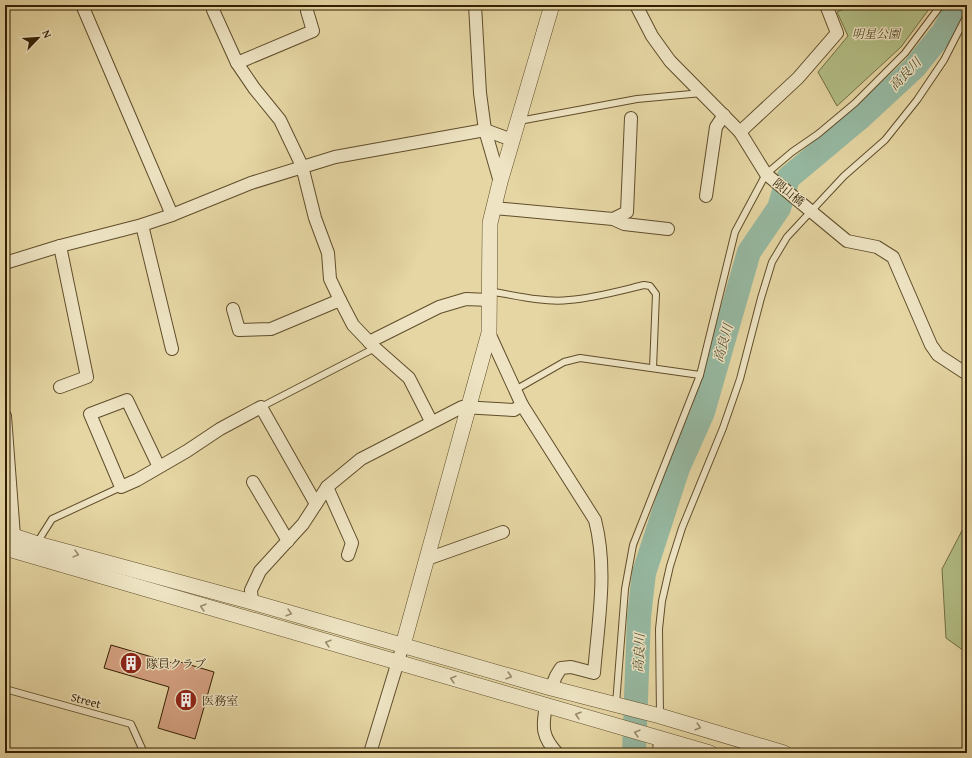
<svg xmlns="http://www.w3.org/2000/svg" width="972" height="758" viewBox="0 0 972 758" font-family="'Gentium Book Plus','Noto Serif JP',serif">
  <rect width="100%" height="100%" fill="#e5d6a3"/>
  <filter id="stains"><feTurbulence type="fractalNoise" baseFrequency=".005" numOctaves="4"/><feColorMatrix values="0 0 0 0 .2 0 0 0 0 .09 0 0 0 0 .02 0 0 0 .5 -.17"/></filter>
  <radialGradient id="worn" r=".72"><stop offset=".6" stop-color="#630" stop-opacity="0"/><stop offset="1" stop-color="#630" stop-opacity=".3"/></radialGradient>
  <g fill="#b3be86" stroke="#736e44">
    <polygon points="853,5 932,5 901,47 837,106 818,72 848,36 837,12"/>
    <polygon points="967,521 967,653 946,638 942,569"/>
  </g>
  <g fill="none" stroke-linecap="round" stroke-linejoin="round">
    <polyline stroke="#96b9a2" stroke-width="24" points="634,753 639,617 644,573 678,468 703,412 749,252 779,208 788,178 861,117 914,68 944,31 958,5"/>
  </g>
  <polygon fill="#d6a283" stroke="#331f03" points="111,645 176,664 177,661 214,672 195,739 158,728 169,687 104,668"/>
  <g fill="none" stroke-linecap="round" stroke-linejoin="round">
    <g stroke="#604d2b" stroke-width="8">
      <g id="service">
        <polyline points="519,121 637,99 702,93"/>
        <path d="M 489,291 C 513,295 545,303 569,300 C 594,298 619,291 644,285 L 650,286 L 656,294 L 653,368"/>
        <polyline points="515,390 564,362 580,358 700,375"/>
        <polyline points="261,407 375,348"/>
        <polyline points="38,544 40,538 52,519 121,487"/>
        <polyline points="5,689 131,724 144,753"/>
        <polyline points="616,704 625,589 633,545 700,375 735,232 766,174 792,152 818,134 855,103 905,53 941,5"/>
        <polyline points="660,715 659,629 662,601 670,566 682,528 723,428 740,379 761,298 772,262 787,237 844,176 885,140 917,100 944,60 967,15"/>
      </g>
    </g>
    <g stroke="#604d2b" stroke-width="14">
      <g id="minor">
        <polyline points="82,5 172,215"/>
        <polyline points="213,5 213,10 237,63 254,88 280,120 302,166 315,218 328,253 330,279 340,300 353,325 375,348 409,378 431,421"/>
        <polyline points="475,5 480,93 485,130 500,182"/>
        <polyline points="636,5 652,36 670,61 740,132 766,174 847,241 877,247 893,257 931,345 938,355 967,374"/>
        <polyline points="237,63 313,31 307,11 307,5"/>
        <polyline points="740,132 798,78 837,33 826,5"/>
        <polyline points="706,196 716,127 724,115"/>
        <polyline points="494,208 613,219 624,224 668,229"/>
        <polyline points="613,219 627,212 631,118"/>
        <polyline points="142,225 172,349"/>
        <polyline points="60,246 87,377 60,387"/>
        <polyline points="5,263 60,246 142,225 172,215 251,183 335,157 485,130 512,140"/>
        <polyline points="233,309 239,330 271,329 340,300"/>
        <polyline points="489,333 522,405"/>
        <polyline points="369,342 439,307 466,299 489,300"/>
        <polyline points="5,416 14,536"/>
        <polyline points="159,467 127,400 90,414 121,487 137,480 187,451 220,429 261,407 316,504"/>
        <polyline points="253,482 288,541"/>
        <polyline points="327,487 352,543 348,555"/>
        <polyline points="427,559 503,532"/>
        <path d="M 252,602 L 251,590 L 260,571 L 303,524 L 327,487 L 361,459 L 462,407 L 514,410 L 522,405 L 595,520 C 608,570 598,623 594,673 L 571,667 L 561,668 L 556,676 L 551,688"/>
        <path d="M 546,706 C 542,727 542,737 557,753"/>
        <polyline points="370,753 403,645"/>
        <polyline points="659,753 660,739"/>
      </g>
    </g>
    <g stroke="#604d2b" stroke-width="16">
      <g id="tertiary">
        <polyline points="5,533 38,544 252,602 551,688 660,716 784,753"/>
        <polyline points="5,548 710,753"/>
        <polyline points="403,645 489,333 490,223 500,182 552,5"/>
      </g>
    </g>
    <use href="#service" stroke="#eee4c3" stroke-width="6"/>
    <use href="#minor" stroke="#eee4c3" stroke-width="12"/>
    <use href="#tertiary" stroke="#eee4c3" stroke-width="15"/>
  </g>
  <defs><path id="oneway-chevron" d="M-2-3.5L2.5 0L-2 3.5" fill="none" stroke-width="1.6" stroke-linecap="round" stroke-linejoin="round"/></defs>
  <g stroke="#9a8b6d">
    <use href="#oneway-chevron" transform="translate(76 554) rotate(15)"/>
    <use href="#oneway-chevron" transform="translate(203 607) rotate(-164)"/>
    <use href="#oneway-chevron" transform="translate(289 613) rotate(16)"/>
    <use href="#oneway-chevron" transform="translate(328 643) rotate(-164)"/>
    <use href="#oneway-chevron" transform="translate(509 676) rotate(16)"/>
    <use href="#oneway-chevron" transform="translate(453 679) rotate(-164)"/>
    <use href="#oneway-chevron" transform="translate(578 715) rotate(-164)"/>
    <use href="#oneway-chevron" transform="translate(698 727) rotate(17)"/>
    <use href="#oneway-chevron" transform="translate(637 733) rotate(-164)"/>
  </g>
  <defs>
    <g id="building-disc" transform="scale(1.15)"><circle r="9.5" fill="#8f2418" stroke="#eee4c3"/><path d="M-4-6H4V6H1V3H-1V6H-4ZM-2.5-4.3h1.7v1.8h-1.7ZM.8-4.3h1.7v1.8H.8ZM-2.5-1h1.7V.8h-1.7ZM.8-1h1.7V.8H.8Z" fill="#fff"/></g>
  </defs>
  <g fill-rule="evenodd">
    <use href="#building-disc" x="131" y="663"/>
    <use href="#building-disc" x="186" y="700"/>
  </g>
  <g text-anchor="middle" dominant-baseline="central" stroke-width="3" stroke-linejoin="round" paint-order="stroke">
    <g font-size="12" font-style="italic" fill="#534724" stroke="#eee4c3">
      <text x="876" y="33">明星公園</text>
    </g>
    <g font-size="12" fill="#331f03" stroke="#eee4c3">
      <text transform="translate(789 192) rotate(39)">隈山橋</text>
      <text transform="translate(86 700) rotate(15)">Street</text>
    </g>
    <g font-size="12" fill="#331f03" stroke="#eee4c3" text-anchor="start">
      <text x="146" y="663">隊員クラブ</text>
      <text x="202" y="700">医務室</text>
    </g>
    <g font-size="13" font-style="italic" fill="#514d33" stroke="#eee4c3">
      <text transform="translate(905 74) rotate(-46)">高良川</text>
      <text transform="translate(723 343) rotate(-74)">高良川</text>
      <text transform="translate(639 653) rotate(-87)">高良川</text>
    </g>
  </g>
  <rect width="972" height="758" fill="none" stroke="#e5d6a3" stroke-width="20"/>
  <rect x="6" y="6" width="960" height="746" fill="none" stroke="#331f03" stroke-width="2"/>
  <rect x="10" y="10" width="952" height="738" fill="none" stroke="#331f03"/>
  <g transform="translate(38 38) rotate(65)" stroke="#eee4c3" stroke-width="3" paint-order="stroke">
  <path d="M0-3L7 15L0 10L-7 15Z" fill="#331f03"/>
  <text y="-6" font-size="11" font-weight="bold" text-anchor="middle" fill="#331f03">N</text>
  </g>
  <rect width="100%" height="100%" filter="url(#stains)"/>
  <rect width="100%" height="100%" fill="url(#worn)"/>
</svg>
